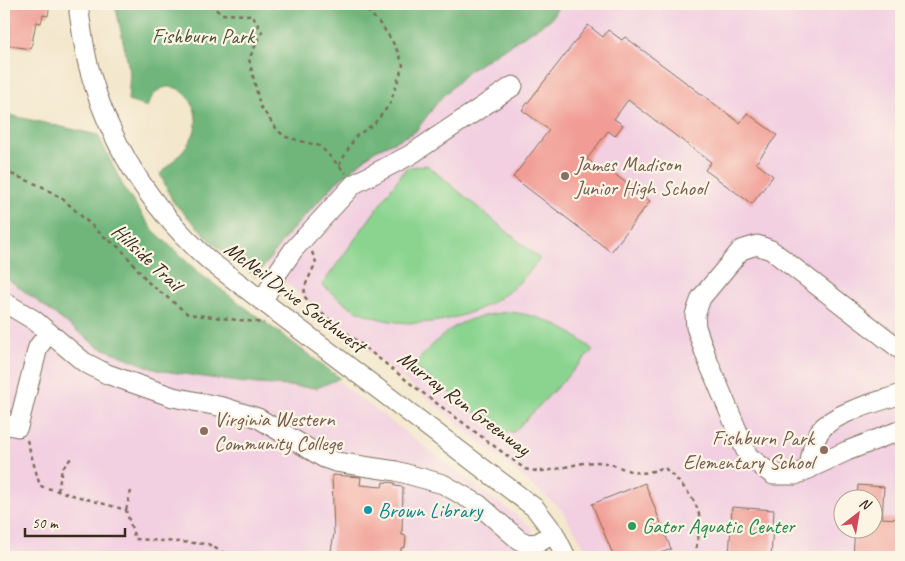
<svg xmlns="http://www.w3.org/2000/svg" width="905" height="561" viewBox="0 0 905 561" font-family="Caveat,sans-serif">
  <rect width="100%" height="100%" fill="#fcf5e5"/>
  <filter id="ink" filterUnits="userSpaceOnUse"><feTurbulence type="fractalNoise" baseFrequency=".02" numOctaves="2"/><feDisplacementMap in="SourceGraphic" scale="10" xChannelSelector="R" yChannelSelector="G"/><feConvolveMatrix kernelMatrix="1 2 1 2 8 2 1 2 1" color-interpolation-filters="sRGB"/></filter>
  <filter id="wash" filterUnits="userSpaceOnUse"><feTurbulence type="fractalNoise" baseFrequency=".0096" numOctaves="4" result="noise"/><feDisplacementMap in="SourceGraphic" scale="20" xChannelSelector="R" yChannelSelector="G"/><feGaussianBlur stdDeviation="1.12" result="paint"/><feColorMatrix in="noise" values="0 0 0 0 0 0 0 0 0 0 0 0 0 0 0 0 0 1.4 0 .05"/><feComposite in="paint" operator="in"/></filter>
  <g filter="url(#wash)">
    <rect width="100%" height="100%" fill="#f3e7cc"/>
    <g fill="#f2cfe1" fill-rule="evenodd">
      <path d="M 422,4 L 901,4 L 901,557 L 591,557 L 561,509 L 267,267 L 189,84 ZM 842,498 L 872,498 L 872,528 L 842,528 Z"/>
      <polygon points="4,219 279,337 530,526 543,557 4,557"/>
    </g>
    <g fill="#8bd490" stroke="#637f57">
      <path d="M 427,165 L 540,259 C 532,268 524,279 514,287 C 471,324 399,336 349,306 C 340,300 331,292 322,285 L 406,168 Z"/>
      <path d="M 510,312 C 544,316 568,328 593,350 L 514,432 L 501,431 L 413,366 C 447,328 459,317 510,312 Z"/>
    </g>
    <g fill="#70b67a" stroke="#56704c">
      <path d="M 115,4 L 560,4 L 551,19 L 470,70 L 440,99 L 415,132 L 374,151 L 337,182 L 288,234 L 256,277 L 214,244 L 173,202 L 160,174 C 172,161 194,144 196,125 C 199,92 162,68 147,107 L 128,101 L 130,73 Z"/>
      <polygon points="4,114 98,135 125,190 153,230 199,273 340,378 317,388 244,383 157,370 97,346 4,276"/>
    </g>
    <g id="blocks">
      <g fill="#f19c94">
        <polygon points="4,4 50,4 48,16 43,15 41,23 36,22 31,49 4,45"/>
        <polygon points="588,25 603,37 608,30 622,40 625,37 740,123 747,113 777,135 756,163 773,176 752,204 705,170 711,162 628,100 614,119 623,125 615,136 608,131 587,159 604,173 608,169 650,201 611,252 513,177 549,130 522,110"/>
        <polygon points="332,475 361,477 360,485 382,487 383,482 395,483 395,486 403,487 402,535 406,536 405,547 401,548 401,555 353,554 352,557 330,557 334,533"/>
        <polygon points="645,483 671,549 650,557 614,557 592,504"/>
        <polygon points="858,485 884,487 882,518 901,519 901,557 853,557 855,528 872,528 872,498 857,498"/>
        <polygon points="732,507 774,510 771,557 729,557"/>
      </g>
    </g>
  </g>
  <g filter="url(#ink)">
    <use href="#blocks" fill-opacity="0" stroke="#7b6c5b" stroke-width="1"/>
    <g fill="none" stroke-linecap="round" stroke-linejoin="round">
      <g stroke="#7b6c5b" stroke-width="21">
        <g id="minor">
          <path d="M 79,12 C 82,31 84,50 89,68 C 110,146 151,209 211,262 L 535,508 L 554,533 L 566,557"/>
          <polyline points="263,301 278,272 294,249 354,184 410,155 513,86"/>
          <polyline points="4,302 34,320 84,362 107,374 173,397 223,407 258,418 324,458 336,462 396,471 443,484 478,504 519,540 528,544 538,543 554,533"/>
          <polyline points="901,350 771,250 757,245 741,250 701,298 695,315 696,327 707,359 748,456 773,475 795,475 847,451 901,430"/>
          <polyline points="4,424 18,427 38,347 49,333"/>
          <path d="M 809,469 C 811,456 813,442 820,431 C 834,412 879,402 901,394"/>
        </g>
      </g>
      <g stroke="#7b6c5b" stroke-width="2.5" stroke-dasharray="4 4" stroke-linecap="butt">
        <polyline points="210,4 221,14 252,15 262,32 249,59 260,106 278,131 286,137 320,146 346,173"/>
        <path d="M 339,165 L 356,136 L 374,124 L 390,104 L 403,65 C 396,43 377,14 356,4"/>
        <polyline points="4,171 43,187 64,200 102,235 121,249 149,283 188,314 264,323"/>
        <path d="M 312,252 L 316,262 L 305,286 L 304,296 L 314,307 L 415,387 L 525,469 C 548,476 573,462 596,462 C 625,463 631,482 664,467 C 679,482 699,499 700,522 C 700,533 696,546 695,557"/>
        <polyline points="27,440 40,486 126,510 135,539 208,544 231,557"/>
        <polyline points="58,491 62,469 72,457"/>
        <polyline points="126,510 131,491"/>
      </g>
      <use href="#minor" stroke="#fff" stroke-width="19"/>
    </g>
  </g>
  <g fill="#8d6e63" stroke="#fcf5e5" stroke-width="2">
    <circle cx="565" cy="176" r="5"/>
    <circle cx="204" cy="431" r="5"/>
    <circle cx="824" cy="450" r="5"/>
  </g>
  <circle fill="#0f9aa8" stroke="#fcf5e5" stroke-width="2" cx="368" cy="510" r="5"/>
  <circle fill="#2e9e5b" stroke="#fcf5e5" stroke-width="2" cx="632" cy="526" r="5"/>
  <g text-anchor="middle" dominant-baseline="central" stroke-width="4.5" stroke-linejoin="round" paint-order="stroke">
    <g font-size="21" fill="#4f543a" stroke="#fcf5e5">
      <text x="203" y="36">Fishburn Park</text>
    </g>
    <g font-size="21" fill="#785e54" stroke="#fcf5e5" text-anchor="start">
      <text x="575" y="164">James Madison<tspan x="575" dy="24">Junior High School</tspan></text>
      <text x="214" y="419">Virginia Western<tspan x="214" dy="24">Community College</tspan></text>
      <text x="814" y="438" text-anchor="end">Fishburn Park<tspan x="814" dy="24">Elementary School</tspan></text>
    </g>
    <g font-size="21" fill="#3b2a1e" stroke="#fcf5e5">
      <text transform="translate(147 257) rotate(43)">Hillside Trail</text>
      <text transform="translate(295 297) rotate(37)">McNeil Drive Southwest</text>
      <text transform="translate(464 403) rotate(37)">Murray Run Greenway</text>
    </g>
    <g font-size="21" fill="#0d838f" stroke="#fcf5e5" text-anchor="start">
      <text x="378" y="510">Brown Library</text>
    </g>
    <g font-size="21" fill="#27864d" stroke="#fcf5e5" text-anchor="start">
      <text x="642" y="526">Gator Aquatic Center</text>
    </g>
  </g>
  <rect width="905" height="561" fill="none" stroke="#fcf5e5" stroke-width="20"/>
  <g transform="translate(858 514) rotate(31)"><circle r="24" fill="#fcf5e5" stroke="#afa495"/>
  <path d="M0-4L9 19L0 12L-9 19Z" fill="#d1495b"/>
  <text y="-8" font-size="14" font-weight="bold" text-anchor="middle" fill="#3b2a1e">N</text>
  </g>
  <path d="M25 528v8h100v-8" fill="none" stroke="#3b2a1e" stroke-width="2.5"/>
  <text x="32" y="528" font-size="15" fill="#3b2a1e" stroke="#fcf5e5" stroke-width="4" paint-order="stroke">50 m</text>
</svg>
